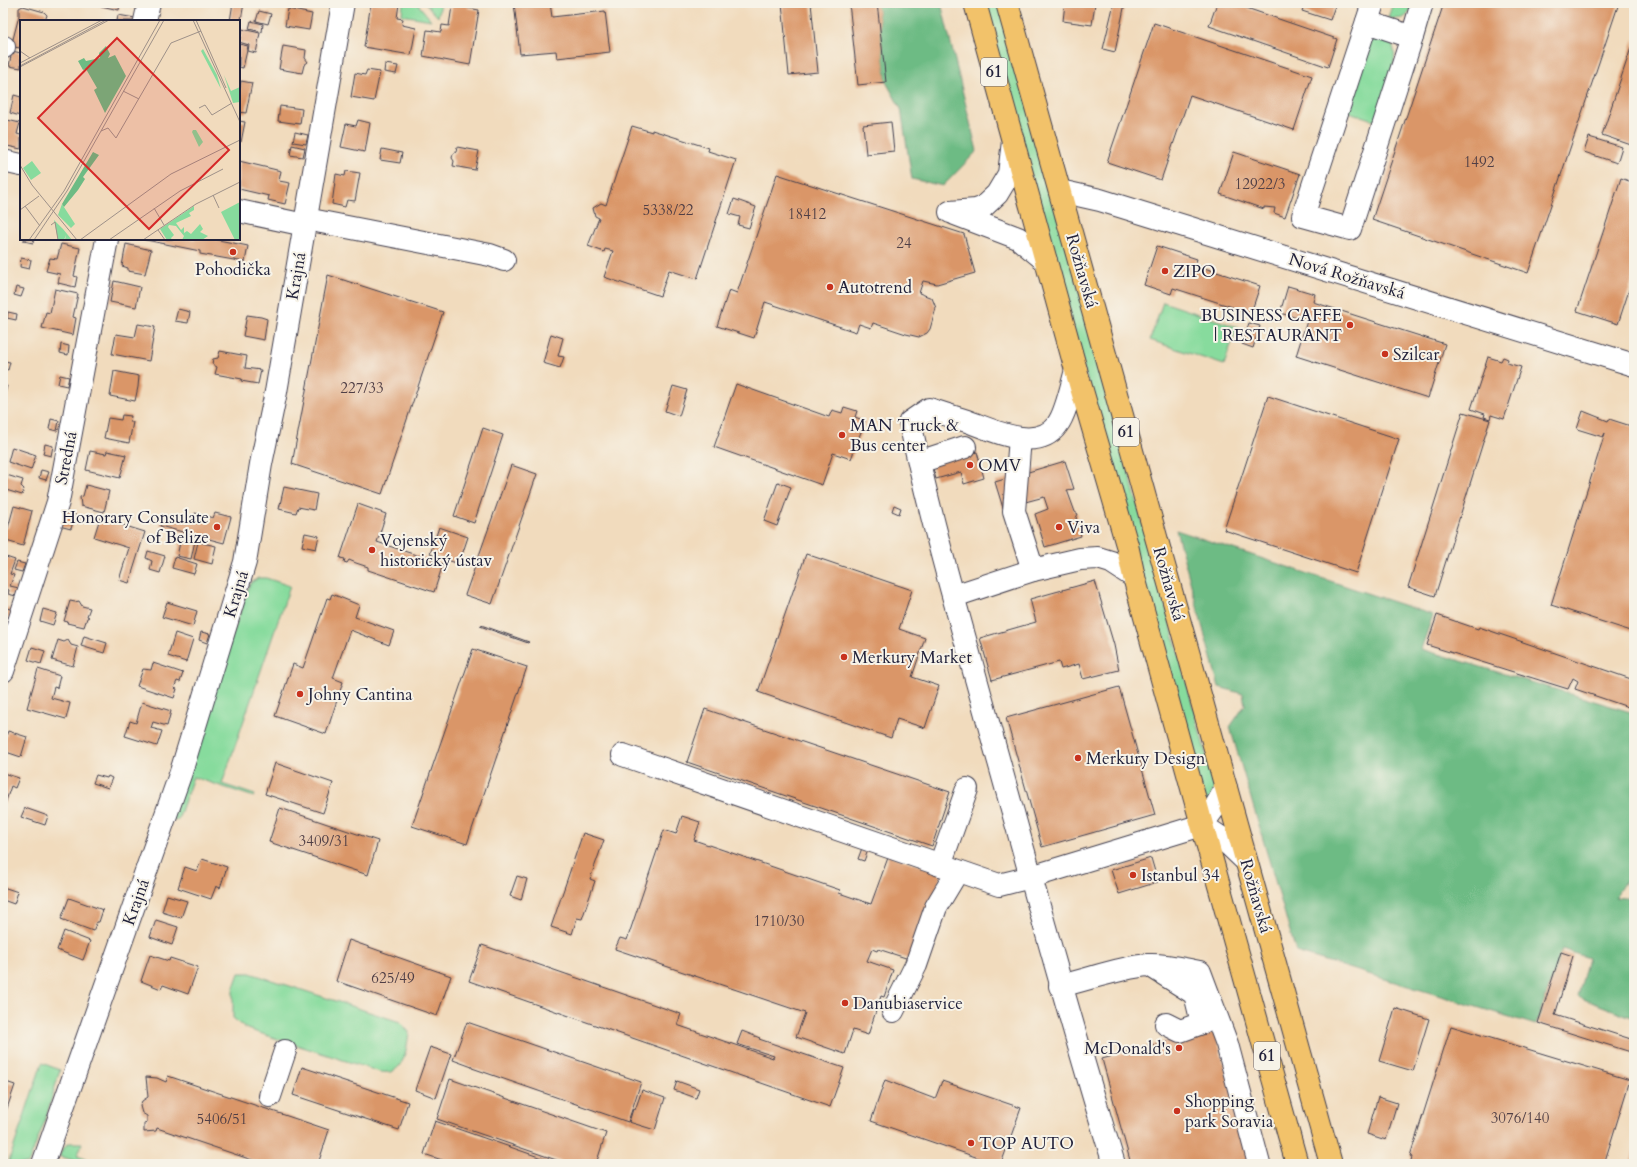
<svg xmlns="http://www.w3.org/2000/svg" width="1637" height="1167" viewBox="0 0 1637 1167" font-family="Cardo,serif">
  <rect width="100%" height="100%" fill="#f7f3e8"/>
  <filter id="ink" filterUnits="userSpaceOnUse"><feTurbulence type="fractalNoise" baseFrequency=".025" numOctaves="2"/><feDisplacementMap in="SourceGraphic" scale="8" xChannelSelector="R" yChannelSelector="G"/><feConvolveMatrix kernelMatrix="1 2 1 2 8 2 1 2 1" color-interpolation-filters="sRGB"/></filter>
  <filter id="wash" filterUnits="userSpaceOnUse"><feTurbulence type="fractalNoise" baseFrequency=".012" numOctaves="4" result="noise"/><feDisplacementMap in="SourceGraphic" scale="16" xChannelSelector="R" yChannelSelector="G"/><feGaussianBlur stdDeviation="0.9" result="paint"/><feColorMatrix in="noise" values="0 0 0 0 0 0 0 0 0 0 0 0 0 0 0 0 0 1.4 0 .05"/><feComposite in="paint" operator="in"/></filter>
  <g filter="url(#wash)">
    <rect width="100%" height="100%" fill="#f1dbbd"/>
    <g fill="#87db9d" stroke="#547e6c">
      <polygon points="403,3 417,3 431,20 402,15"/>
      <polygon points="425,3 441,3 438,17"/>
      <polygon points="983,3 1000,3 1215,787 1206,809"/>
      <path d="M 1393,3 L 1415,3 C 1406,18 1406,20 1388,18 Z"/>
      <path d="M 1375,39 C 1380,39 1386,39 1390,43 C 1404,53 1381,106 1376,121 L 1343,110 L 1370,40 Z"/>
      <polygon points="1163,302 1237,327 1224,365 1150,340"/>
      <polygon points="258,578 266,578 290,586 222,784 255,795 254,797 193,777 178,820 172,819 248,588 251,583"/>
      <path d="M 239,973 L 250,973 L 400,1022 L 409,1032 C 407,1044 406,1065 393,1071 C 390,1073 384,1072 380,1072 L 247,1029 L 233,1018 L 233,990 Z"/>
      <polygon points="42,1063 60,1070 45,1121 28,1164 8,1164"/>
      <polygon points="69,1143 82,1143 77,1156 101,1164 86,1164 59,1156 64,1147"/>
    </g>
    <g fill="#6dbb84" stroke="#486e60">
      <polygon points="877,3 941,3 977,151 943,186 912,179 901,109 886,82"/>
      <polygon points="1176,530 1433,615 1421,649 1634,713 1634,867 1615,897 1634,899 1634,1018 1578,997 1588,958 1562,949 1536,1025 1296,952 1230,727 1245,705 1243,694 1219,687"/>
    </g>
    <g id="blocks">
      <g fill="#da9668">
        <polygon points="93,3 120,3 119,10 92,4"/>
        <polygon points="233,3 244,3 240,26 239,21 230,21"/>
        <polygon points="371,3 399,4 397,18 403,19 402,25 416,28 411,55 364,47"/>
        <polygon points="456,3 469,3 468,8 479,10 470,65 423,56 427,30 441,32 442,25 449,26 452,6 455,6"/>
        <polygon points="514,3 550,3 552,17 605,11 610,52 557,58 556,51 520,54"/>
        <polygon points="782,3 811,3 818,72 789,75"/>
        <polygon points="849,3 877,3 886,82 858,85"/>
        <polygon points="1065,3 1095,3 1092,25 1063,21"/>
        <polygon points="1114,3 1125,3 1115,52 1103,49"/>
        <polygon points="1217,3 1232,3 1337,39 1328,67 1209,26"/>
        <polygon points="1305,3 1336,3 1330,20 1302,11"/>
        <polygon points="1444,3 1619,3 1528,273 1372,220"/>
        <polygon points="23,6 44,12 47,15 45,21 21,21 20,48 14,47 12,43 19,16 19,8"/>
        <polygon points="288,9 312,14 309,30 285,26"/>
        <polygon points="259,11 271,14 268,24 256,21"/>
        <polygon points="118,15 135,18 134,21 117,21"/>
        <polygon points="251,21 263,24 262,32 249,29"/>
        <polygon points="1154,23 1312,76 1294,130 1190,95 1161,180 1107,162"/>
        <polygon points="242,29 260,33 256,53 248,51 249,45 239,42"/>
        <polygon points="1634,39 1634,146 1602,135"/>
        <polygon points="239,44 248,46 243,68 239,67"/>
        <polygon points="283,46 306,50 305,58 308,62 304,65 302,73 279,69"/>
        <polygon points="12,51 21,53 21,68 9,66"/>
        <polygon points="385,64 398,66 396,74 384,72"/>
        <polygon points="367,70 380,72 374,101 351,97 355,73 365,75"/>
        <polygon points="241,81 252,83 246,113 239,112 239,93"/>
        <polygon points="14,95 21,97 20,116 10,113"/>
        <polygon points="280,106 302,109 300,124 278,121"/>
        <polygon points="3,119 20,123 17,134 21,135 21,149 3,145"/>
        <polygon points="358,120 370,123 365,152 341,147 346,124 356,126"/>
        <polygon points="239,121 245,122 241,142 239,141"/>
        <polygon points="891,122 894,151 866,154 863,125"/>
        <polygon points="632,126 652,132 652,130 709,148 708,151 736,160 697,279 669,270 660,296 604,277 613,251 605,249 604,252 588,246 599,218 595,216 593,208 601,203 606,205"/>
        <polygon points="295,132 308,135 306,144 293,142"/>
        <polygon points="1589,137 1622,147 1617,163 1584,152"/>
        <polygon points="292,145 305,148 303,157 290,155"/>
        <polygon points="457,147 479,151 475,170 453,166 454,161 452,158 453,154 456,152"/>
        <polygon points="382,149 402,153 400,163 380,160"/>
        <polygon points="1234,152 1300,174 1285,217 1274,213 1275,208 1264,207 1264,209 1220,194"/>
        <polygon points="239,161 281,171 279,181 290,183 285,204 268,200 269,196 239,189"/>
        <polygon points="346,171 360,173 355,201 347,200 345,207 332,204 336,174 345,176"/>
        <polygon points="777,174 964,234 975,273 937,284 923,281 919,293 932,298 936,308 930,329 927,333 919,337 906,334 873,323 871,328 859,324 856,332 765,302 754,338 717,326 729,290 737,293"/>
        <polygon points="1621,178 1634,183 1634,275 1618,324 1577,311"/>
        <polygon points="734,199 756,207 749,228 738,225 740,217 729,214"/>
        <polygon points="24,239 34,239 33,243 24,241"/>
        <polygon points="141,239 214,239 248,246 245,262 200,254 200,251"/>
        <polygon points="61,244 80,248 74,276 77,277 75,287 58,283 60,274 46,271 50,258 57,259"/>
        <polygon points="126,244 151,250 145,274 128,271 128,268 122,266"/>
        <polygon points="1157,246 1197,259 1195,265 1260,286 1251,313 1173,288 1171,294 1144,285"/>
        <polygon points="21,258 31,260 29,269 20,267"/>
        <polygon points="328,275 443,312 382,494 292,464"/>
        <polygon points="114,281 140,287 136,307 110,302"/>
        <polygon points="1288,286 1315,294 1313,302 1445,344 1428,398 1296,356 1307,321 1280,313"/>
        <polygon points="16,287 24,289 21,297 14,295"/>
        <polygon points="55,289 78,294 73,317 76,318 73,335 42,328 46,312 50,313"/>
        <polygon points="178,309 190,312 188,323 175,321"/>
        <polygon points="8,312 17,314 16,320 7,318"/>
        <polygon points="247,315 261,317 267,319 264,340 243,336"/>
        <polygon points="1249,323 1260,326 1253,348 1242,344"/>
        <polygon points="138,324 155,327 149,361 112,354 116,334 135,337"/>
        <polygon points="551,334 563,338 558,356 564,357 560,368 543,363"/>
        <polygon points="61,344 69,346 68,355 60,353"/>
        <polygon points="220,351 247,356 245,368 261,370 258,384 241,381 242,379 215,374 217,367 212,364 213,359 218,358"/>
        <polygon points="1488,357 1501,361 1503,357 1508,359 1507,363 1521,367 1504,419 1491,415 1490,419 1484,417 1485,414 1471,409"/>
        <polygon points="4,361 10,362 8,370 3,368"/>
        <polygon points="114,371 139,376 138,387 135,401 110,396"/>
        <polygon points="60,375 69,377 67,386 58,384"/>
        <polygon points="736,384 829,417 832,410 842,413 844,407 857,411 855,417 865,421 851,459 833,453 822,485 714,447"/>
        <polygon points="3,385 7,386 5,394 3,394"/>
        <polygon points="673,386 687,390 679,416 665,411"/>
        <polygon points="1268,396 1399,439 1356,573 1224,530"/>
        <polygon points="1583,411 1608,421 1609,419 1634,427 1634,632 1551,605 1605,433 1603,437 1577,429"/>
        <polygon points="1463,412 1490,420 1435,596 1408,587"/>
        <polygon points="122,415 131,416 130,422 133,422 129,443 104,438 108,418 121,420"/>
        <polygon points="51,419 59,421 57,431 49,429"/>
        <polygon points="483,428 503,435 474,523 454,516"/>
        <polygon points="45,444 53,446 51,456 43,454"/>
        <polygon points="12,447 36,455 31,470 8,462"/>
        <polygon points="90,451 106,454 107,451 126,455 120,478 86,470"/>
        <polygon points="977,452 984,478 964,484 961,472 936,479 932,465"/>
        <polygon points="1065,461 1074,489 1067,490 1075,512 1078,514 1076,518 1081,536 1045,547 1035,514 1048,509 1044,497 1003,508 995,482"/>
        <polygon points="511,465 537,474 492,604 465,595"/>
        <polygon points="41,470 49,472 46,480 39,478"/>
        <polygon points="3,474 23,480 21,486 24,489 22,495 3,489"/>
        <polygon points="778,482 791,487 777,526 764,521"/>
        <polygon points="86,485 109,491 104,512 81,506 80,497 83,496"/>
        <polygon points="284,487 317,494 314,510 298,507 296,513 279,509"/>
        <polygon points="358,504 386,514 377,542 443,564 434,592 368,570 368,567 356,563 349,560 347,563 344,562 345,559 340,558"/>
        <polygon points="894,505 901,508 899,514 892,511"/>
        <polygon points="14,506 32,511 23,546 3,540 3,527 8,528"/>
        <polygon points="63,511 75,514 71,529 59,526"/>
        <polygon points="195,513 213,518 215,513 231,517 224,543 160,526 163,515 193,522"/>
        <polygon points="100,518 145,532 129,583 119,580 129,548 94,537"/>
        <polygon points="439,527 468,537 459,564 430,554"/>
        <polygon points="305,533 319,536 316,549 302,546"/>
        <polygon points="181,538 195,541 191,559 177,556"/>
        <polygon points="198,542 216,546 212,564 194,559"/>
        <polygon points="148,551 165,556 160,573 150,570 152,561 146,558"/>
        <polygon points="806,554 912,590 899,629 925,638 912,677 939,686 925,728 897,719 891,738 758,692"/>
        <polygon points="3,556 15,560 10,574 14,575 10,586 19,588 16,596 8,594 9,590 3,588"/>
        <polygon points="175,557 197,564 194,574 172,568"/>
        <polygon points="17,562 25,564 22,572 14,570"/>
        <polygon points="1095,581 1114,645 1119,670 1083,679 1079,664 1061,669 1059,662 992,680 980,638 1036,622 1030,599"/>
        <polygon points="332,594 359,605 355,617 394,631 389,645 350,630 333,678 343,682 326,734 275,716 293,664 303,668 327,598 330,599"/>
        <polygon points="70,601 75,602 79,601 82,606 90,608 87,616 89,617 87,618 84,627 67,623 68,622 64,621"/>
        <polygon points="167,602 197,611 193,626 162,617"/>
        <polygon points="3,605 5,606 4,607 13,610 10,618 3,616"/>
        <polygon points="43,609 57,613 53,625 40,621"/>
        <polygon points="1437,615 1478,629 1479,627 1634,680 1634,709 1575,689 1578,681 1573,678 1568,689 1427,645"/>
        <polygon points="481,625 529,642 528,643 480,626"/>
        <polygon points="201,632 210,634 207,643 199,640"/>
        <polygon points="175,633 193,639 186,662 168,656"/>
        <polygon points="84,636 107,643 104,653 81,646"/>
        <polygon points="58,640 64,642 68,640 71,645 78,647 73,666 52,660"/>
        <polygon points="32,647 45,651 41,664 28,660"/>
        <polygon points="473,649 527,667 467,844 412,826"/>
        <polygon points="153,663 183,673 180,682 177,681 174,688 177,689 174,698 137,686 143,669 151,670"/>
        <polygon points="38,669 60,676 57,688 54,687 51,698 70,703 66,719 27,708"/>
        <polygon points="1119,687 1155,815 1042,847 1006,718"/>
        <polygon points="142,702 171,711 167,726 153,722 151,728 162,731 157,746 125,736 130,721 136,723"/>
        <polygon points="705,709 950,792 932,846 687,762"/>
        <polygon points="8,731 27,737 21,757 3,751 3,745"/>
        <polygon points="275,763 333,783 323,813 265,794"/>
        <polygon points="3,773 19,778 15,788 11,786 5,804 3,803"/>
        <polygon points="96,775 107,778 108,776 112,778 108,788 93,783"/>
        <polygon points="25,808 48,816 45,825 21,817"/>
        <polygon points="280,808 378,841 368,875 269,842"/>
        <polygon points="682,816 700,822 694,840 840,890 839,893 871,904 889,855 942,873 912,960 878,949 877,951 872,949 867,961 893,970 884,997 881,996 868,1035 853,1030 845,1054 796,1037 805,1013 615,949 620,938 627,940 664,830 676,834"/>
        <polygon points="583,833 604,840 590,879 595,881 582,919 577,918 572,934 551,927"/>
        <polygon points="862,848 868,850 864,861 858,859"/>
        <polygon points="1151,858 1158,882 1119,894 1111,870"/>
        <polygon points="202,859 227,867 220,888 216,886 211,899 178,888 185,867 197,871"/>
        <polygon points="517,876 527,879 521,900 510,896"/>
        <polygon points="3,887 18,892 14,904 3,900"/>
        <polygon points="167,895 187,901 181,918 162,912"/>
        <polygon points="69,898 103,910 99,922 97,922 93,931 61,919"/>
        <polygon points="156,920 178,927 172,945 150,937"/>
        <polygon points="64,931 90,941 83,960 57,950"/>
        <polygon points="349,940 451,976 437,1016 336,981"/>
        <polygon points="482,945 681,1014 677,1025 773,1058 774,1056 737,1044 742,1031 760,1038 759,1039 844,1068 830,1107 469,981"/>
        <polygon points="1561,952 1573,956 1555,1015 1634,1040 1634,1053 1538,1023"/>
        <polygon points="150,955 169,961 170,958 198,967 188,994 163,985 161,989 141,981"/>
        <polygon points="1395,1008 1429,1019 1413,1071 1379,1061"/>
        <polygon points="467,1022 641,1082 628,1122 472,1068 472,1067 453,1060"/>
        <polygon points="1451,1026 1630,1080 1604,1164 1410,1164 1412,1157 1410,1156"/>
        <polygon points="1214,1028 1252,1164 1131,1164 1102,1059"/>
        <polygon points="430,1047 451,1054 436,1098 415,1090"/>
        <polygon points="302,1067 408,1102 399,1130 293,1095"/>
        <polygon points="168,1076 329,1130 318,1164 264,1164 157,1128 156,1131 144,1132 144,1123 147,1122 147,1116 142,1113 140,1106 142,1101 148,1097 146,1077 157,1078 166,1082"/>
        <polygon points="450,1079 606,1133 596,1164 568,1164 437,1119"/>
        <polygon points="885,1080 935,1099 942,1081 1021,1108 1001,1164 996,1164 871,1121"/>
        <polygon points="3,1081 15,1085 3,1120"/>
        <polygon points="677,1081 699,1089 696,1098 674,1090"/>
        <polygon points="642,1090 665,1098 655,1130 629,1122 633,1109 635,1110"/>
        <polygon points="1378,1097 1397,1103 1386,1140 1367,1134"/>
        <polygon points="435,1121 559,1164 454,1164 424,1154"/>
        <polygon points="1634,1150 1634,1164 1630,1164"/>
      </g>
    </g>
  </g>
  <g filter="url(#ink)">
    <use href="#blocks" fill-opacity="0" stroke="#413e4e" stroke-width="1"/>
    <g fill="none" stroke-linecap="round" stroke-linejoin="round">
      <g stroke="#413e4e" stroke-width="24">
        <g id="minor">
          <polyline points="1373,3 1303,216 1350,229 1412,37"/>
          <polyline points="145,21 149,3"/>
          <polyline points="1367,22 1412,37 1422,3"/>
          <polyline points="3,47 4,47"/>
          <polyline points="3,161 21,165"/>
          <polyline points="1060,191 1100,200 1634,365"/>
          <polyline points="239,211 305,225"/>
          <polyline points="950,212 976,210 982,208 997,194 1009,174 1013,141"/>
          <polyline points="955,214 1018,238 1046,261"/>
          <polyline points="306,219 490,255 504,260"/>
          <path d="M 1076,370 C 1072,384 1066,414 1057,425 C 1037,453 992,430 967,421 C 954,417 941,413 929,409 L 910,422 C 933,531 965,637 994,744 C 1033,884 1071,1025 1114,1164"/>
          <polyline points="1020,438 1014,511 1033,570"/>
          <polyline points="919,462 965,447"/>
          <polyline points="954,596 1033,570 1080,559 1098,558 1111,562 1134,577"/>
          <polyline points="3,671 58,502 107,239"/>
          <polyline points="623,755 999,885 1031,877 1202,825 1215,807 1226,788"/>
          <polyline points="1202,825 1223,839 1246,861"/>
          <polyline points="940,865 967,789"/>
          <polyline points="1154,968 1195,994 1202,1023 1180,1031 1166,1024"/>
          <path d="M 1060,986 C 1090,979 1118,968 1148,965 C 1166,964 1184,969 1200,972 L 1227,1044 L 1259,1164"/>
          <polyline points="893,1011 916,965 936,907 957,872"/>
          <polyline points="270,1096 285,1051"/>
          <polyline points="43,1164 181,772 245,562 261,464 276,392 343,3"/>
        </g>
      </g>
      <g stroke="#413e4e" stroke-width="24">
        <g id="major">
          <polyline points="975,3 1076,370 1127,545 1134,577 1202,825 1297,1164"/>
          <polyline points="1007,3 1331,1164"/>
        </g>
      </g>
      <use href="#minor" stroke="#fff" stroke-width="22"/>
      <use href="#major" stroke="#f2c26a" stroke-width="22"/>
    </g>
  </g>
  <g fill="#c8321e" stroke="#f7f3e8" stroke-width="1.5">
    <circle cx="233" cy="252" r="4"/>
    <circle cx="1165" cy="271" r="4"/>
    <circle cx="830" cy="287" r="4"/>
    <circle cx="1350" cy="325" r="4"/>
    <circle cx="1385" cy="354" r="4"/>
    <circle cx="842" cy="435" r="4"/>
    <circle cx="970" cy="465" r="4"/>
    <circle cx="217" cy="527" r="4"/>
    <circle cx="1059" cy="527" r="4"/>
    <circle cx="372" cy="550" r="4"/>
    <circle cx="844" cy="657" r="4"/>
    <circle cx="300" cy="694" r="4"/>
    <circle cx="1078" cy="758" r="4"/>
    <circle cx="1133" cy="875" r="4"/>
    <circle cx="845" cy="1003" r="4"/>
    <circle cx="1179" cy="1048" r="4"/>
    <circle cx="1177" cy="1111" r="4"/>
    <circle cx="971" cy="1143" r="4"/>
  </g>
  <g text-anchor="middle" dominant-baseline="central" stroke-width="4" stroke-linejoin="round" paint-order="stroke">
    <g font-size="15" fill="#503f46">
      <text x="1479" y="162">1492</text>
      <text x="1260" y="184">12922/3</text>
      <text x="668" y="210">5338/22</text>
      <text x="807" y="214">18412</text>
      <text x="904" y="243">24</text>
      <text x="362" y="388">227/33</text>
      <text x="324" y="841">3409/31</text>
      <text x="779" y="921">1710/30</text>
      <text x="393" y="978">625/49</text>
      <text x="1520" y="1118">3076/140</text>
      <text x="222" y="1119">5406/51</text>
    </g>
    <g fill="#f7f3e8" stroke="#62616f" stroke-width="1">
      <rect x="981" y="58" width="26" height="28" rx="3"/>
      <rect x="1113" y="418" width="26" height="28" rx="3"/>
      <rect x="1254" y="1042" width="26" height="28" rx="3"/>
    </g>
    <g font-size="16" font-weight="bold" fill="#22223b">
      <text x="994" y="72">61</text>
      <text x="1126" y="432">61</text>
      <text x="1267" y="1056">61</text>
    </g>
    <g font-size="17" fill="#22223b" stroke="#f7f3e8" text-anchor="start">
      <text x="233" y="269" text-anchor="middle">Pohodička</text>
      <text x="1173" y="271">ZIPO</text>
      <text x="838" y="287">Autotrend</text>
      <text x="1342" y="315" text-anchor="end">BUSINESS CAFFE<tspan x="1342" dy="20">| RESTAURANT</tspan></text>
      <text x="1393" y="354">Szilcar</text>
      <text x="850" y="425">MAN Truck &amp;<tspan x="850" dy="20">Bus center</tspan></text>
      <text x="978" y="465">OMV</text>
      <text x="209" y="517" text-anchor="end">Honorary Consulate<tspan x="209" dy="20">of Belize</tspan></text>
      <text x="1067" y="527">Viva</text>
      <text x="380" y="540">Vojenský<tspan x="380" dy="20">historický ústav</tspan></text>
      <text x="852" y="657">Merkury Market</text>
      <text x="308" y="694">Johny Cantina</text>
      <text x="1086" y="758">Merkury Design</text>
      <text x="1141" y="875">Istanbul 34</text>
      <text x="853" y="1003">Danubiaservice</text>
      <text x="1171" y="1048" text-anchor="end">McDonald's</text>
      <text x="1185" y="1101">Shopping<tspan x="1185" dy="20">park Soravia</tspan></text>
      <text x="979" y="1143">TOP AUTO</text>
    </g>
    <g font-size="17" fill="#22223b" stroke="#f7f3e8">
      <text transform="translate(1082 271) rotate(74)">Rožňavská</text>
      <text transform="translate(296 276) rotate(-80)">Krajná</text>
      <text transform="translate(1347 276) rotate(17)">Nová Rožňavská</text>
      <text transform="translate(66 458) rotate(-79)">Stredná</text>
      <text transform="translate(1169 584) rotate(74)">Rožňavská</text>
      <text transform="translate(236 594) rotate(-73)">Krajná</text>
      <text transform="translate(1256 896) rotate(74)">Rožňavská</text>
      <text transform="translate(136 902) rotate(-70)">Krajná</text>
    </g>
  </g>
  <g transform="translate(20 20)">
    <rect width="220" height="220" fill="#f1dbbd"/>
    <path d="M 183,29 L 197,55 L 201,69 L 181,31 ZM 204,55 L 211,71 L 220,67 L 220,82 L 213,83 ZM 173,110 L 176,110 L 183,122 L 179,127 L 172,112 ZM 12,141 L 21,153 L 11,160 L 3,148 ZM 220,182 L 220,220 L 215,220 L 201,192 ZM 42,184 L 55,204 L 51,208 L 38,195 ZM 174,186 L 174,190 L 169,193 L 171,196 L 156,203 L 161,210 L 164,207 L 164,213 L 167,211 L 171,214 L 180,204 L 183,209 L 180,212 L 188,216 L 182,220 L 162,220 L 164,216 L 156,206 L 149,205 L 148,207 L 154,215 L 151,218 L 152,220 L 147,220 L 140,209 ZM 34,200 L 43,209 L 52,220 L 45,220 L 46,215 L 44,220 L 38,220 Z" fill="#87db9d"/>
    <path d="M 86,26 L 90,34 L 88,38 L 95,35 L 106,56 L 85,93 L 74,70 L 77,68 L 66,49 L 63,50 L 58,41 L 64,38 L 66,41 L 80,38 L 79,33 ZM 73,132 L 79,135 L 63,157 L 65,159 L 58,170 L 44,187 L 42,184 Z" fill="#6dbb84"/>
    <path fill="none" stroke="#9e9189" stroke-width="1" d="M 173,0 L 220,102M 176,0 L 206,68M 0,31 L 10,38M 0,43 L 82,0M 0,46 L 86,0M 0,47 L 89,0M 103,71 L 119,79M 179,88 L 185,85 L 192,95 L 212,83M 81,111 L 88,108 L 96,118 L 151,23 L 181,11M 0,145 L 12,165 L 57,220M 193,175 L 199,188M 5,186 L 20,206M 134,188 L 144,205M 0,190 L 19,176M 31,205 L 35,202 L 38,220M 138,210 L 145,220M 9,220 L 44,171 L 140,0M 14,220 L 47,171 L 144,0M 60,220 L 151,154 L 220,120M 89,220 L 160,171 L 203,149M 123,220 L 176,184 L 220,162"/>
    <path fill="#d62828" fill-opacity="0.15" stroke="#d62828" stroke-width="2" d="M 97,18 L 209,130 L 129,209 L 18,98 Z"/>
    <rect width="220" height="220" fill="none" stroke="#22223b" stroke-width="2"/>
  </g>
  <rect width="1637" height="1167" fill="none" stroke="#f7f3e8" stroke-width="16"/>
</svg>
